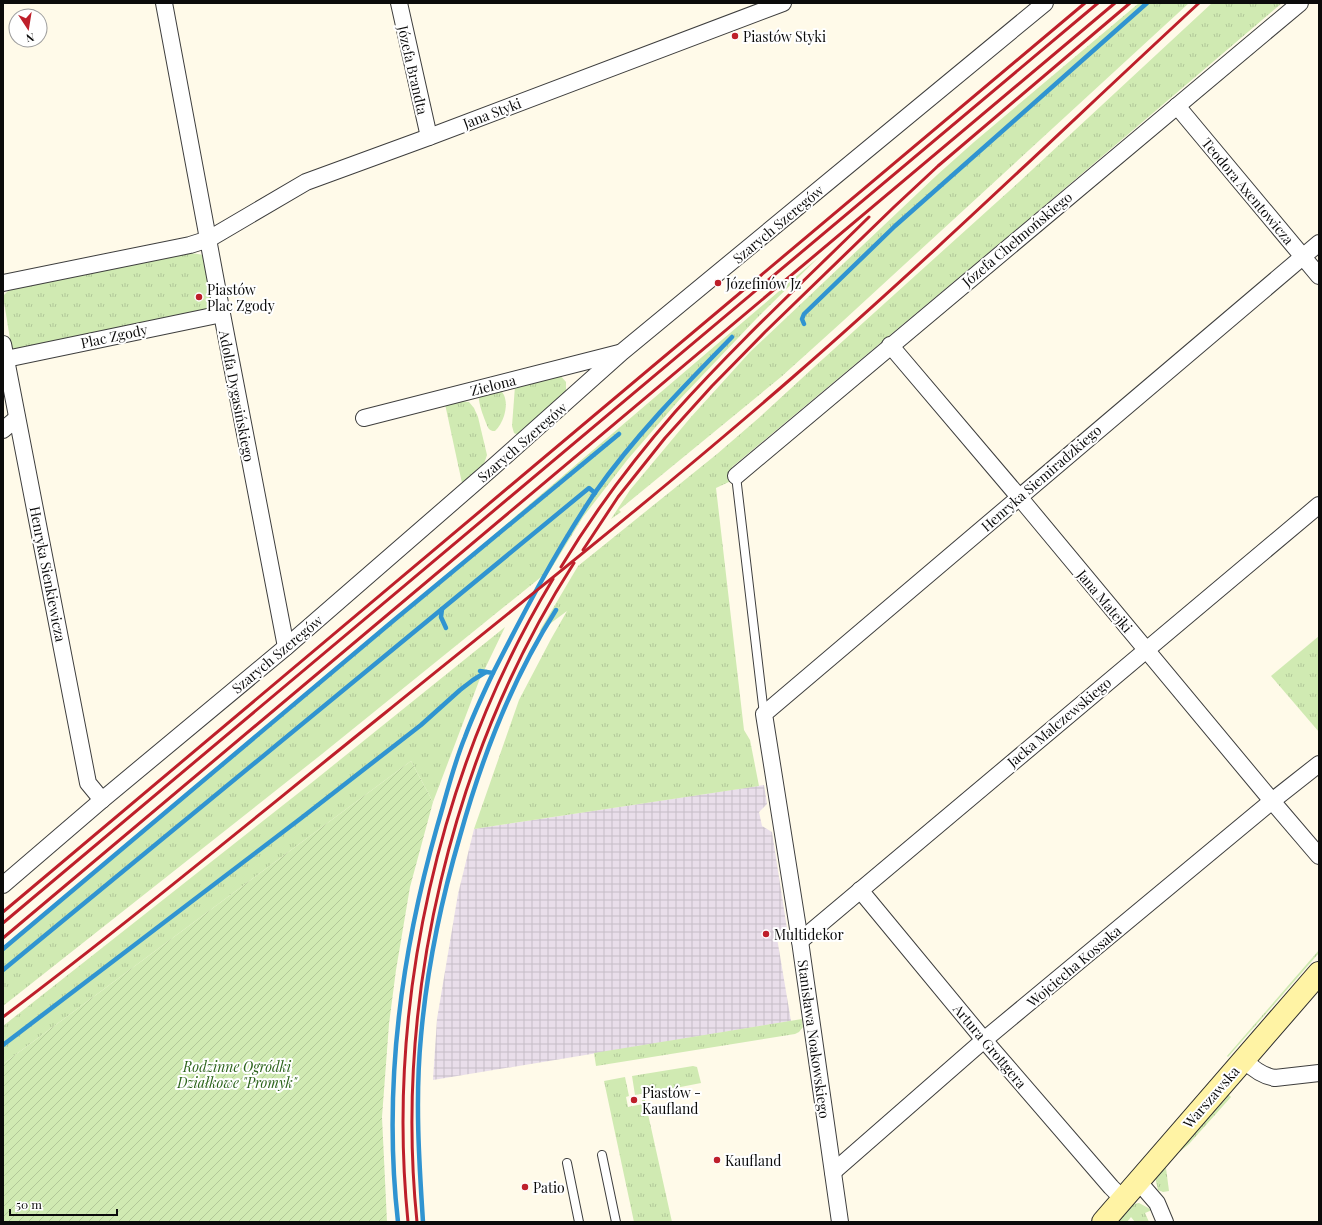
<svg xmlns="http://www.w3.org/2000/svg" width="1322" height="1225" viewBox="0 0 1322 1225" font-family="'Playfair Display',serif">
  <defs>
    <pattern id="industrial-grid" width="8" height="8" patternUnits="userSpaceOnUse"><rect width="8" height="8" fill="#e9deea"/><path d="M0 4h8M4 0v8" fill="none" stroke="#c6bdc7"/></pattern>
    <pattern id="grass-tufts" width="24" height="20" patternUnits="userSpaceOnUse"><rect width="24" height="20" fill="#d0eab2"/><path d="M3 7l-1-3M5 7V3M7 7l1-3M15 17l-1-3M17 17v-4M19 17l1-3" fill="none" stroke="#b1c798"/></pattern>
    <pattern id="garden-furrows" width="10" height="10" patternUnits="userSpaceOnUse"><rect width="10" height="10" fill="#d0eab2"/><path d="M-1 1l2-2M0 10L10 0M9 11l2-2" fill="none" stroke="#b1c798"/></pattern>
  </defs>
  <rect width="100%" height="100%" fill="#fffae9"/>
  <polygon fill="url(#industrial-grid)" points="764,785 767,804 759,812 762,826 772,832 788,935 777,938 791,1021 433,1080 437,1019 458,894 474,829"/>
  <g fill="url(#grass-tufts)">
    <polygon points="1139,3 1189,3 843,321 781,377 619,510 621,512 611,519 630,490 691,417 750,352 937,175 974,142"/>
    <polygon points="1212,3 1282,3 1024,223 732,467 731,481 716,488 744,730 750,740 759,786 474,829 519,700 551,639 567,611 539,632 578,566 717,454 761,416 813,368 1019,182"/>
    <polygon points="191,253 204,255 214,305 212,311 12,351 3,296 11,288"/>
    <polygon points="819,257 757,318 680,399 628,459 583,517 551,569 322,754 3,1006 3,949 393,621"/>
    <polygon points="558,373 566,382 566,394 518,435 514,433 512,426 515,386"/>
    <path d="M 500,389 C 502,392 504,394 505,398 C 508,408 503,424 495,431 C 492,431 492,431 489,429 C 486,424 478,403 479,397 C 479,395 481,393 482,391 Z"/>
    <polygon points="459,401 469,402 474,408 478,417 487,455 483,467 462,483 445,404"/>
    <polygon points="505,627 479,681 433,802 411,761 3,1064 3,1026 315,780"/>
    <polygon points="1319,636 1319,732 1271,676"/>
    <polygon points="1319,950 1319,953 1228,1057 1227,1056"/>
    <polygon points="802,1019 803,1027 799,1032 795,1034 596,1066 594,1053"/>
    <polygon points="693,1066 697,1067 701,1083 660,1091 660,1090 635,1095 632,1076"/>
    <polygon points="625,1077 629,1096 626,1097 628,1107 643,1104 641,1096 644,1096 672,1222 634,1222 604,1081"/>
    <polygon points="1227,1093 1231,1097 1189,1144 1171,1159"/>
    <polygon points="1162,1165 1166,1168 1169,1191 1163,1192 1158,1190 1155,1177"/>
    <polygon points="1139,1203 1152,1210 1145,1213 1149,1222 1135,1222 1131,1217 1127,1222 1112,1222 1133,1204"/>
  </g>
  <polygon fill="url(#garden-furrows)" points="411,761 433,802 410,887 396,970 389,1024 382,1117 387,1222 3,1222 3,1064"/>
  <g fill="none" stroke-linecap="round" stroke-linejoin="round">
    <g stroke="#3094d1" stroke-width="4.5">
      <polyline points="804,324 802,319 804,314 895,226 1147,3"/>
      <polyline points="442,609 441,617 446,628"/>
      <path d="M 493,673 C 524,612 556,551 594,494 C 634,437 683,387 732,337"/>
      <polyline points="3,949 393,621 619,434"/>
      <polyline points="3,970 589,488 595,493"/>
      <polyline points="3,1045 300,819 421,725 460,690 473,680 486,672"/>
      <path d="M 398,1222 C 383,1090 401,954 437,827 C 446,797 453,766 465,737 C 473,715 483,694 493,673 L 480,671"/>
      <path d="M 423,1222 C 419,1161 415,1098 421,1036 C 427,968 441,901 460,836 C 482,757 512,679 556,610"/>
    </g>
    <g stroke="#3e3e3e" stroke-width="10">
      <g id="lane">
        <polyline points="736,476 764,714"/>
        <polyline points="602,1155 616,1222"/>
        <polyline points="567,1163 579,1222"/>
      </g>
    </g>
    <g stroke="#3e3e3e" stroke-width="18">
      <g id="street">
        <polyline points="164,3 222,314 286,647"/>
        <polyline points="399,3 429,137"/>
        <polyline points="1177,106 1319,276"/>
        <polyline points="3,283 190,245 209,239 306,182 429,137 783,3"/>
        <polyline points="3,344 88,783 102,800"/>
        <polyline points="890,345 1025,504 1272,801 1319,856"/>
        <polyline points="6,359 222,314"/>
        <polyline points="364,418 619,353"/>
        <polyline points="3,430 17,418"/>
        <polyline points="736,476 1300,3"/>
        <polyline points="3,885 102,800 286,647 492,468 622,352 1045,3"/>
        <polyline points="860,890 984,1040 1111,1187 1123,1199"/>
        <polyline points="800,941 1319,505"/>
        <path d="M 1244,1060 C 1253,1069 1262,1076 1275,1078 L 1319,1073"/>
        <polyline points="833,1172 984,1040 1272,801 1319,764"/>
        <polyline points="1138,1181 1157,1203 1165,1222"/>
        <polyline points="840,1222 800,941 764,714 1319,243"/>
      </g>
    </g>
    <g stroke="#2d2d2d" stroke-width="24">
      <polyline id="secondary" points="1103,1222 1319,973"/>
    </g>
    <use href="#lane" stroke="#fff" stroke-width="8"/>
    <use href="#street" stroke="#fff" stroke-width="16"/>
    <use href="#secondary" stroke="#fff3a4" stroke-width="22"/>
    <g stroke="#be1f2a" stroke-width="3">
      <polyline points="583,550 618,497 665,438 712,386 765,332 894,207 938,166 1130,3"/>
      <path d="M 561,567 C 594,512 633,460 675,412 C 736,344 804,281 869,217"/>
      <polyline points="3,912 1085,3"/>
      <polyline points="3,923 1098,3"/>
      <polyline points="3,938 1115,3"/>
      <path d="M 3,1017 C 133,919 258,815 385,713 C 522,602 660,493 793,377 C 932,256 1064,128 1199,3"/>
      <path d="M 408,1222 C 386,1003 439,768 553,579"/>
      <path d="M 417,1222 C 394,998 452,753 574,563"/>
    </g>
  </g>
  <g fill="#be1f2a" stroke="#fff" stroke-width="1.5">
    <circle cx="735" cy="36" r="4"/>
    <circle cx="718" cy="283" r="4"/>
    <circle cx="199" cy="297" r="4"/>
    <circle cx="766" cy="934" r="4"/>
    <circle cx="634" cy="1100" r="4"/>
    <circle cx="717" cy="1160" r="4"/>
    <circle cx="525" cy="1187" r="4"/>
  </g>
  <g text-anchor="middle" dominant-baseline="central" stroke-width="4" stroke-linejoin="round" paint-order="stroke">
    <g font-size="14" fill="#0b0b0b" stroke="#fff" text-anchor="start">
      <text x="743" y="36">Piastów Styki</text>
      <text x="726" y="283">Józefinów Jz</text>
      <text x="207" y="289">Piastów<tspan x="207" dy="16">Plac Zgody</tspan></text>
      <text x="774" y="934">Multidekor</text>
      <text x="642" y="1092">Piastów -<tspan x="642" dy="16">Kaufland</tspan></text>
      <text x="725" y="1160">Kaufland</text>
      <text x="533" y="1187">Patio</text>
    </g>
    <g font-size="14" fill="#0b0b0b" stroke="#fff">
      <text transform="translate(413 70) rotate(77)">Józefa Brandta</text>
      <text transform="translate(492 113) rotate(-21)">Jana Styki</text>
      <text transform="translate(1248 191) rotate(50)">Teodora Axentowicza</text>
      <text transform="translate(778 224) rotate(-40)">Szarych Szeregów</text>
      <text transform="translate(1017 239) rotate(-40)">Józefa Chełmońskiego</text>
      <text transform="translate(114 336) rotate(-12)">Plac Zgody</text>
      <text transform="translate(493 385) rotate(-14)">Zielona</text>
      <text transform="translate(237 396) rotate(79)">Adolfa Dygasińskiego</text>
      <text transform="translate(522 442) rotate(-41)">Szarych Szeregów</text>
      <text transform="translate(1041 478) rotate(-41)">Henryka Siemiradzkiego</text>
      <text transform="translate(48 574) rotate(79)">Henryka Sienkiewicza</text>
      <text transform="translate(1105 601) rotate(50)">Jana Matejki</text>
      <text transform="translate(277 654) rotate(-40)">Szarych Szeregów</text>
      <text transform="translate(1059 722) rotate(-40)">Jacka Malczewskiego</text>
      <text transform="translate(1074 966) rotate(-40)">Wojciecha Kossaka</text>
      <text transform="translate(814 1039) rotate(82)">Stanisława Noakowskiego</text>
      <text transform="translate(990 1046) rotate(50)">Artura Grottgera</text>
      <text transform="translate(1211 1097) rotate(-49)">Warszawska</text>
    </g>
    <g font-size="14" font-style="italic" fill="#2b631a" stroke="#fff">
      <text x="237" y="1066">Rodzinne Ogródki<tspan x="237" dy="16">Działkowe "Promyk"</tspan></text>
    </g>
  </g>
  <rect width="1322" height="1225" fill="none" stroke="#0b0b0b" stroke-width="8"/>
  <g transform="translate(28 28) rotate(168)"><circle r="19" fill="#ffffff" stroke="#9d9d9d"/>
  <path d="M0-3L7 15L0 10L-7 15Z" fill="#be1f2a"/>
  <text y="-6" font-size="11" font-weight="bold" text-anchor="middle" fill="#0b0b0b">N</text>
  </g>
  <path d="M10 1209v6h107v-6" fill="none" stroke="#0b0b0b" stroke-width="2"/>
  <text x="16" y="1209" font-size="12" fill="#0b0b0b" stroke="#ffffff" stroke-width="3" paint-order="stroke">50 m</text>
</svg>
